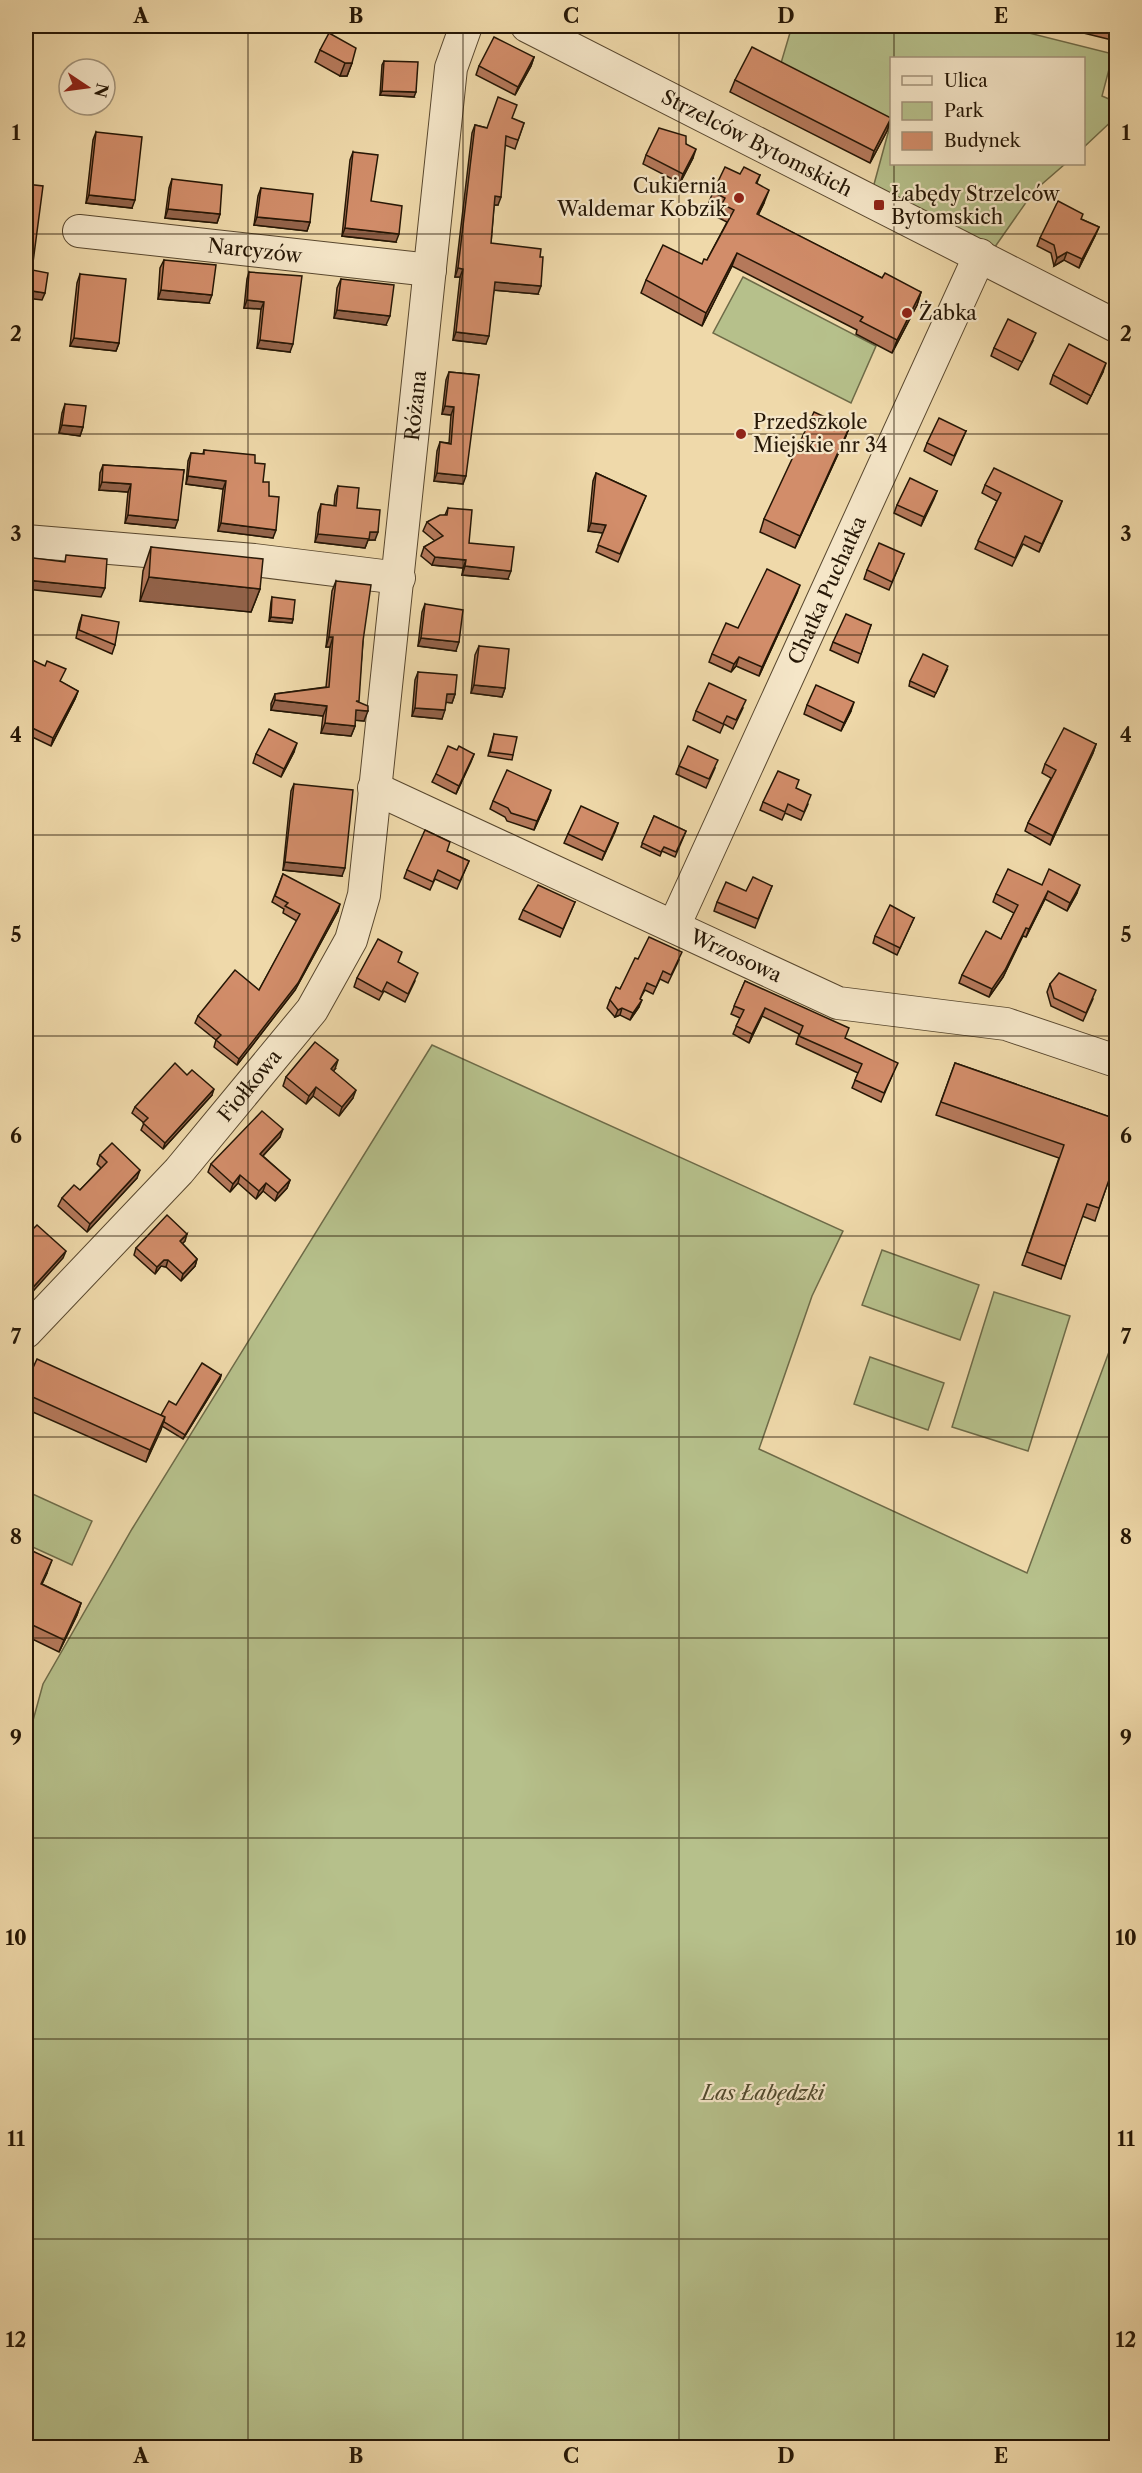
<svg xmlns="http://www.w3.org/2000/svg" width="1142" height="2473" viewBox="0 0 1142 2473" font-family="'Libre Caslon Text',serif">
  <rect width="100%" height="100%" fill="#efd9aa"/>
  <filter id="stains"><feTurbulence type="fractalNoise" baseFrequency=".00333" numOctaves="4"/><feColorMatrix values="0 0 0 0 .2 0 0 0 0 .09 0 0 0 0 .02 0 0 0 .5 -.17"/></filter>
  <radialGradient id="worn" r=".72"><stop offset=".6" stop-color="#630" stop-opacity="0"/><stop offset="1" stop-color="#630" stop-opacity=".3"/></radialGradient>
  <g fill="#b6c08b" stroke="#6e6b48" stroke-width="1.5">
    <polygon points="792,26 1001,26 1113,54 1102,96 1116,102 1116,117 1084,147 1084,58 892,58 891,121 781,63"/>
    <polygon points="891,122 892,164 1065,164 1034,191 990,254 873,188"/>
    <polygon points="743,277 876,346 851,403 713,333"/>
    <polygon points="432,1045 843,1231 812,1296 759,1449 1027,1573 1116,1333 1116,2447 26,2447 26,1734 29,1735 43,1684 132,1529"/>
    <polygon points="882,1250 979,1285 960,1340 862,1305"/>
    <polygon points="994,1292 1070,1316 1028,1451 952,1427"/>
    <polygon points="870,1357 944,1383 928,1430 854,1404"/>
    <polygon points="26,1491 92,1521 72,1565 26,1544"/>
  </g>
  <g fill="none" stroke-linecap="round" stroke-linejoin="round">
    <g stroke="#58472e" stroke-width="34">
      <g id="minor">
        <path id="s1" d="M 527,26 L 1116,326"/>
        <path id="s2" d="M 79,231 L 430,270"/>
        <polyline points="26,541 254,560 399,578"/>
        <path id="s3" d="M 374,788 L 838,1003 L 1006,1024 L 1116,1061"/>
        <path id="s4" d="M 674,926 L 980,255"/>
        <path id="s5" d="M 26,1332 L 179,1171 L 312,1010 L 351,940 L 364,895 L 451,68 L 466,26"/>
      </g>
    </g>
    <use href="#minor" stroke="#f5e6c8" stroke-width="32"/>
  </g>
  <g fill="#b5795b" stroke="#251605" stroke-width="1.5">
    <polygon points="1029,26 1041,26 1040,28"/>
    <polygon points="1055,26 1116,26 1116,41"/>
    <polygon points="320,50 352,63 347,76 340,76 315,62"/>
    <polygon points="534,57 531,66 515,95 476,75 479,66"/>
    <polygon points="384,61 414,97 380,95 382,65"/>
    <polygon points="735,80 891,118 887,131 870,163 730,92"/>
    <polygon points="512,119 524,123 515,149 505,145 498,205 494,205 491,243 538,294 494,290 486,344 453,340 460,277 455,277 472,133 475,125 487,128"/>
    <polygon points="96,132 132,208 86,203 93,140"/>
    <polygon points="686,144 693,158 680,183 643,164 646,155"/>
    <polygon points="353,152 371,201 396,242 342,236 350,160"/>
    <polygon points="740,174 760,175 757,183 764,203 758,215 882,278 921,292 917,305 892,353 856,334 857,330 732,266 702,326 641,293 646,280 702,264 707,260 727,222 717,217 719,211 708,205 713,192"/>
    <polygon points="172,179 220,214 217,223 165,218 169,188"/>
    <polygon points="261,188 310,222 307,231 254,225 258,196"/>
    <polygon points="1081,219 1099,227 1095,236 1079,268 1064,260 1054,266 1051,253 1037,246 1040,238"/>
    <polygon points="164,260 209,303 158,299 160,268"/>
    <polygon points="249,272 290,352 257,348 261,309 244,308 247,279"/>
    <polygon points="80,274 119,343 116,351 70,346 77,283"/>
    <polygon points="341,279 386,325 334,318 337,288"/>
    <polygon points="1033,341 1018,370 991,356 994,348"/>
    <polygon points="449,372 479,375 463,484 434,481 437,451 440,442 449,443 451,415 442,414 446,380"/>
    <polygon points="1103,372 1087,404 1050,384 1053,375"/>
    <polygon points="65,404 83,427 80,436 59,433 62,413"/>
    <polygon points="849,428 844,441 795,548 760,532 764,519"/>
    <polygon points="966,431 951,465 924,451 927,443"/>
    <polygon points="204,450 255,463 269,496 273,538 218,531 223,489 186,484 188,461 191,453 203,454"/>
    <polygon points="103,465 184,470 175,528 125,523 128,492 99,490 100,473"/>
    <polygon points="596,473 646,496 618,562 596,552 603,533 588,531 593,481"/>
    <polygon points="985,485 1062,501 1039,552 1023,544 1012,566 975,549 997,501 982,493"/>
    <polygon points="338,486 357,508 375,540 368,540 365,548 315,542 318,513 321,504 334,506 335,495"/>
    <polygon points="937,491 921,526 894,513 897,505"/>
    <polygon points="448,508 469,543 508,579 462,575 463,568 432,565 421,556 424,547 435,541 423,531 427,522 445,515"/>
    <polygon points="151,547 260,589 251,612 140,601 143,571"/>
    <polygon points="904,554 889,590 864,579 867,570"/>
    <polygon points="336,581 363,641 358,702 364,721 355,720 355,726 351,736 321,733 323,716 271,710 271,704 275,694 326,687 330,647 326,647 332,591"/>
    <polygon points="797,593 759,676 736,666 731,672 709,662 712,654 738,628"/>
    <polygon points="272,597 293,619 292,623 269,621 271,602"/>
    <polygon points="425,604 456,651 418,646 422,612"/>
    <polygon points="82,615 115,645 112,654 76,638 79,624"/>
    <polygon points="871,625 858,663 830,650 833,642"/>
    <polygon points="479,646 505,688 502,697 471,693 475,655"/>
    <polygon points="26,657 61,682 78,691 75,699 51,746 26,734"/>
    <polygon points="947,670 934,697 909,686 910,681"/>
    <polygon points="418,672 455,694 452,703 446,702 442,719 412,716 415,680"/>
    <polygon points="807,705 851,711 841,731 804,714"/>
    <polygon points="743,708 733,729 724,724 720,733 693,720 696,711"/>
    <polygon points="494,734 513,755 512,760 488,756"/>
    <polygon points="1096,744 1093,753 1050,845 1025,831 1028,823 1051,778 1042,773 1045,764"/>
    <polygon points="457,750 474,754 456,794 432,782 436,774"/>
    <polygon points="294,752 281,777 253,763 256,754"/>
    <polygon points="679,766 715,768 706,788 676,774"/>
    <polygon points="294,784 342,876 283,870 291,791"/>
    <polygon points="796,788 808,804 801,820 785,813 782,820 760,810 763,802"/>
    <polygon points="548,799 534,830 507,821 505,817 490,809 493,801"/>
    <polygon points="654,816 686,831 675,857 662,851 660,856 641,847"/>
    <polygon points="618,823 602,860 564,843 568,834"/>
    <polygon points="447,851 469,861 457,889 435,879 430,890 404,878 407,870"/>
    <polygon points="283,874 338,911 295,990 237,1065 214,1047 216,1040 195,1023 198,1016 259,990 297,921 283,913 284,909 272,902"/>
    <polygon points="1042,885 1077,893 1067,911 1045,899 1026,937 1023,936 1003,977 989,997 959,983 962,975 1001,939 1014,913 993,902 996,894"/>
    <polygon points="772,886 755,928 714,911 717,902 746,891"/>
    <polygon points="575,902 560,937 519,919 523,910"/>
    <polygon points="914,918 897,955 873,943 875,936"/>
    <polygon points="638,959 679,960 668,983 660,979 653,994 645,990 640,999 639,1007 630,1020 620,1015 615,1017 607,1008 610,1000 620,989"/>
    <polygon points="398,962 415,981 405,1002 384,991 379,1000 354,987 357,978"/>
    <polygon points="745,981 845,1039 894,1071 881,1102 852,1088 858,1073 796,1044 799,1034 762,1016 749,1043 733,1034 740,1018 731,1014"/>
    <polygon points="1050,984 1093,999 1083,1021 1051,1006 1047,992"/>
    <polygon points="955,1063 1116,1119 1116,1178 1110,1176 1095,1221 1082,1216 1061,1279 1022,1265 1059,1158 936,1115"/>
    <polygon points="335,1069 333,1071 353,1098 339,1116 313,1096 306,1104 283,1086 286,1077"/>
    <polygon points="187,1075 212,1095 163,1149 141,1130 144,1123 132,1113 135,1107"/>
    <polygon points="280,1137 263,1156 290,1180 287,1188 275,1201 263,1191 256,1199 238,1183 230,1192 208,1172 211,1164"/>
    <polygon points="100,1155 137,1178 87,1232 58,1206 62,1198 80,1190 101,1168 97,1164"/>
    <polygon points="185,1241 182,1243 197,1259 195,1266 181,1281 166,1267 161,1266 155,1274 134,1255 136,1248"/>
    <polygon points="221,1375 220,1379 183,1439 162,1426 146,1462 26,1409 26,1383 161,1415"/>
    <polygon points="26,1548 47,1573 42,1584 81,1603 77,1615 59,1652 26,1636"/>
  </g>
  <g fill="#93634a" stroke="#251605" stroke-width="1.5">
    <polygon points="534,57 531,66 515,95 518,87"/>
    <polygon points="345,63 352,63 347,76 340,76"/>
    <polygon points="382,91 416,92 414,97 380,95"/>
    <polygon points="891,118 887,131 870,163 874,151"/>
    <polygon points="696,149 693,158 680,183 683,174"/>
    <polygon points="769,190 764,203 752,228 757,214"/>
    <polygon points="89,195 135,200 132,208 86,203"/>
    <polygon points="495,196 501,197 498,205 492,205"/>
    <polygon points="168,209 220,214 217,223 165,218"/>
    <polygon points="257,217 310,222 307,231 254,225"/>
    <polygon points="1099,227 1095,236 1079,268 1082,259"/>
    <polygon points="345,228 399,234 396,242 342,236"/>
    <polygon points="1067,252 1064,260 1054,266 1057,258"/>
    <polygon points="737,253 732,266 702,326 706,313"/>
    <polygon points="458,268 463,269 460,277 455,277"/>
    <polygon points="495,282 541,286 538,294 492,290"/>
    <polygon points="26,290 45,293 42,300 26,298"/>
    <polygon points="161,290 212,295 209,303 158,299"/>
    <polygon points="921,292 917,305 892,353 897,340"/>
    <polygon points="247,300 264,302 261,309 244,308"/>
    <polygon points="337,310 390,316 386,325 334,318"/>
    <polygon points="456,332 489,336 486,344 453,340"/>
    <polygon points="74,338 119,343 116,351 70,346"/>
    <polygon points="260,340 293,344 290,352 257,348"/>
    <polygon points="1106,363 1103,372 1087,404 1091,396"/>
    <polygon points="445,406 454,407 451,415 442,414"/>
    <polygon points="62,425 83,427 80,436 59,433"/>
    <polygon points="849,428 844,441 795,548 800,536"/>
    <polygon points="437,473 466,476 463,484 434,481"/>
    <polygon points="188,476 226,481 223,489 186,484"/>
    <polygon points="102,482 131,484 128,492 99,490"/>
    <polygon points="937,491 934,499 921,526 924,517"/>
    <polygon points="1062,501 1059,509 1039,552 1042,544"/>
    <polygon points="128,515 178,520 175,528 125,523"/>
    <polygon points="221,523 276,530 273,538 218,531"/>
    <polygon points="591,523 606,525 603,533 588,531"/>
    <polygon points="370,532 378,532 375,540 368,540 365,548 315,542 318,534"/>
    <polygon points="435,557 466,560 463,568 432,565"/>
    <polygon points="465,566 511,571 508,579 462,575"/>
    <polygon points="149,577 260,589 251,612 140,601"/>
    <polygon points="26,580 105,588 101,597 26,589"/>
    <polygon points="800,585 797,593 759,676 762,667"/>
    <polygon points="271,617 293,619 292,623 269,621"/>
    <polygon points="329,637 333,637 330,647 326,647"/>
    <polygon points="421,638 459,642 456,651 418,646"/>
    <polygon points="739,657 736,666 731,672 734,664"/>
    <polygon points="474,685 505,688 502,697 471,693"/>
    <polygon points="78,691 75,699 51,746 53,738"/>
    <polygon points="447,694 455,694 452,703 444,702"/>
    <polygon points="275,700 327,706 323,716 271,710"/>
    <polygon points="854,702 851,711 841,731 844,723"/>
    <polygon points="415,708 445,710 442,719 412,716"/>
    <polygon points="356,710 368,711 364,721 352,720"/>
    <polygon points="325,723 355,726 351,736 321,733"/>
    <polygon points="297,743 294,752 281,777 284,769"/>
    <polygon points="1096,744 1093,753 1050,845 1053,836"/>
    <polygon points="474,754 471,762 456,794 459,786"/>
    <polygon points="551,790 548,799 534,830 537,821"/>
    <polygon points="618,823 615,832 602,860 605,852"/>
    <polygon points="285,862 345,868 342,876 283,870"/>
    <polygon points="1080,885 1077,893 1067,911 1070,903"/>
    <polygon points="1048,891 1045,899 1026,937 1029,929"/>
    <polygon points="340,904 338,911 295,990 237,1065 239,1059"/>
    <polygon points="1026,928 1003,977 989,997 992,989"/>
    <polygon points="642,1000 639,1007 630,1020 633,1013"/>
    <polygon points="622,1008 620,1015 615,1017 618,1010"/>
    <polygon points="765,1008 762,1016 749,1043 752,1034"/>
    <polygon points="338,1060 335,1069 327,1078 331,1069"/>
    <polygon points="316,1087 313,1096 306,1104 309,1096"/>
    <polygon points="214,1089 212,1095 163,1149 165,1143"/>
    <polygon points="356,1090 353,1098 339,1116 342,1107"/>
    <polygon points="283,1129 280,1137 258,1161 260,1154"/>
    <polygon points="140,1170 137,1178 87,1232 90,1224"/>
    <polygon points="240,1175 238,1183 230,1192 233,1184"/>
    <polygon points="290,1180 287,1188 275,1201 278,1193"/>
    <polygon points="266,1183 263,1191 256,1199 259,1191"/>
    <polygon points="187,1234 185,1241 178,1248 180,1241"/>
    <polygon points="66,1251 63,1258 26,1299 26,1295"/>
    <polygon points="197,1259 195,1266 181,1281 183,1274"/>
    <polygon points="164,1260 168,1260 166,1267 161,1266 155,1274 157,1267"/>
    <polygon points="221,1375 220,1379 183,1439 185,1435"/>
    <polygon points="165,1417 161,1430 146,1462 150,1450"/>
    <polygon points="52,1560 47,1573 36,1596 41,1584"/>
    <polygon points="81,1603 77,1615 59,1652 64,1640"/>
  </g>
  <g fill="#d28d6a" stroke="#251605" stroke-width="1.5">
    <polygon points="329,33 356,48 352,63 345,63 320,50"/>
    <polygon points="494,37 534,57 518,87 479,66"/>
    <polygon points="752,47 891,118 874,151 735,80"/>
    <polygon points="384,61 418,62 416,92 382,91"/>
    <polygon points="498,97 517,105 512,118 524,123 518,140 506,136 501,197 495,196 491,243 541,249 540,257 543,257 541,286 495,282 489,336 456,332 463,269 458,268 475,125 487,128"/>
    <polygon points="659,128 686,136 686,144 696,149 683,174 646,155"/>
    <polygon points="96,132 142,137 135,200 89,195"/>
    <polygon points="353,152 378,155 371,201 402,206 399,234 345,228"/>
    <polygon points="725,167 740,174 744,167 760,175 756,183 769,190 757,214 882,278 885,273 921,292 897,340 860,321 863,317 737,253 706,313 646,280 663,245 702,264 704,259 707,260 734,210 722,204 725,198 713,192"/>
    <polygon points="172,179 222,185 220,214 168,209"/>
    <polygon points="26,184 43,186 32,270 48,273 45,293 26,290"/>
    <polygon points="261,188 313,194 310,222 257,217"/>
    <polygon points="1058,201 1083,214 1081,219 1099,227 1082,259 1067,252 1057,258 1054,245 1040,238"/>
    <polygon points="164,260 216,265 212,295 161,290"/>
    <polygon points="249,272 302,276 293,344 260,340 264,302 247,300"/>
    <polygon points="80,274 126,279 119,343 74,338"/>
    <polygon points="341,279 394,285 390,316 337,310"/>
    <polygon points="1008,319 1036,333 1022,362 994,348"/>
    <polygon points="1069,344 1106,363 1091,396 1053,375"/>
    <polygon points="449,372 479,375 466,476 437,473 440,442 451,444 454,407 445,406"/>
    <polygon points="65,404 86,406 83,427 62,425"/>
    <polygon points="814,412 849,428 800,536 764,519"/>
    <polygon points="939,418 966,431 954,456 927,443"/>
    <polygon points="204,450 255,455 255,463 265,464 263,482 269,482 269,496 279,497 276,530 221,523 226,481 188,476 191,453 204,454"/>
    <polygon points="103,465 184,470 178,520 128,515 131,484 102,482"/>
    <polygon points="994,468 1062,501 1042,544 1025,536 1015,558 978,541 1001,493 985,485"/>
    <polygon points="596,473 646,496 620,554 598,545 606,525 591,523"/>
    <polygon points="910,478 937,491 924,517 897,505"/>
    <polygon points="338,486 359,488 357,508 380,510 378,532 370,532 369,539 318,534 321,504 336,506"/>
    <polygon points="448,508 472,510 469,543 514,547 511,571 465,566 466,560 435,557 424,547 443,536 427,522 440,515 447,515"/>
    <polygon points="879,543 904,554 892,582 867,570"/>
    <polygon points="151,547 263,559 260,589 149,577"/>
    <polygon points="66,555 107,559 105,588 26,580 26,557 65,562"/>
    <polygon points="767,569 800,585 762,667 739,657 734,664 712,654 726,623 738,628"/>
    <polygon points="336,581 371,585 363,641 359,701 356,701 368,706 368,711 356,710 355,726 325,723 327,706 275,700 275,694 329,687 333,637 329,637"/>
    <polygon points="272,597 295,600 293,619 271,617"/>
    <polygon points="425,604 463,610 459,642 421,638"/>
    <polygon points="846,614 871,625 861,654 833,642"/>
    <polygon points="82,615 119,622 115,645 79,630"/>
    <polygon points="479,646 509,649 505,688 474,685"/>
    <polygon points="923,654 948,666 936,693 910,681"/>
    <polygon points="26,657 45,666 47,661 66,669 60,681 78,691 53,738 26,725"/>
    <polygon points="418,672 457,675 455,694 447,694 445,710 415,708"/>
    <polygon points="709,683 746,700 736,720 727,716 723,724 696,711"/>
    <polygon points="816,685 854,702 844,723 807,705"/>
    <polygon points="1064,728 1096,744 1053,836 1028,823 1056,770 1045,764"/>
    <polygon points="269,729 297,743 284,769 256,754"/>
    <polygon points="494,734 517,737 513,755 490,752"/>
    <polygon points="448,746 457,750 459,746 474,754 459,786 436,774"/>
    <polygon points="688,746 718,760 709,779 679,766"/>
    <polygon points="507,770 551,790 537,821 511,813 508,808 493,801"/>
    <polygon points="778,771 799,780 796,788 811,795 804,812 788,804 785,812 763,802"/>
    <polygon points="294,784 353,790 345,868 285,862"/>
    <polygon points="581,806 618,823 605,852 568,834"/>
    <polygon points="654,816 686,831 676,852 664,847 661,852 642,843"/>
    <polygon points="425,830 450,842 447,851 469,861 460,881 438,870 433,882 407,870"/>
    <polygon points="1008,869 1042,885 1049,869 1080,885 1070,903 1048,891 1029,929 1026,928 1005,970 992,989 962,975 986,931 1001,939 1018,905 996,894"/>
    <polygon points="283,874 340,904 298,983 239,1059 216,1040 221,1035 198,1016 235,970 259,990 300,914 285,906 288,903 275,896"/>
    <polygon points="753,877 772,886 758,919 717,902 726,882 746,891"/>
    <polygon points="538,885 575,902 563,929 523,910"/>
    <polygon points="890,905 914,918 900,948 875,936"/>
    <polygon points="649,937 682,952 671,975 663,971 656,987 647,983 640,999 642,1000 633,1013 622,1008 618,1010 610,1000 616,987 620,989 635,958 638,959"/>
    <polygon points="378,939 402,952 398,962 418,973 408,994 387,982 382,992 357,978"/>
    <polygon points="1059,973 1096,990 1086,1013 1054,998 1050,984"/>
    <polygon points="745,981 849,1028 845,1038 898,1063 884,1093 855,1080 862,1064 799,1036 803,1026 765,1008 752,1034 736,1026 744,1010 734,1006"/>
    <polygon points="315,1042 338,1060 331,1069 356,1090 342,1107 316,1087 309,1096 286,1077"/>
    <polygon points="175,1063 187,1075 192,1070 214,1089 165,1143 143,1123 148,1118 135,1107"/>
    <polygon points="955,1063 1116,1119 1116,1163 1115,1163 1099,1208 1087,1204 1065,1266 1027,1252 1064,1145 941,1102"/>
    <polygon points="262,1111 283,1129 260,1154 290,1180 278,1193 266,1183 259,1191 240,1175 233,1184 211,1164"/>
    <polygon points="112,1143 140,1170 90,1224 62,1198 74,1185 80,1190 107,1162 100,1155"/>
    <polygon points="167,1215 187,1234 180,1241 197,1259 183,1274 168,1260 164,1260 157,1267 136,1248"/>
    <polygon points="26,1224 32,1230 37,1225 66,1251 26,1295"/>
    <polygon points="37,1359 165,1417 150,1450 26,1394 26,1383"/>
    <polygon points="202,1363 221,1375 185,1435 164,1422 165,1417 161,1415 169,1401 176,1405"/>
    <polygon points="26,1548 52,1560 41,1584 81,1603 64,1640 26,1622"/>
  </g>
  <path fill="none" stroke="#251605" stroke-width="1.5" stroke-opacity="0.55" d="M 248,26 L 248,2448M 463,26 L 463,2448M 679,26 L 679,2448M 894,26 L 894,58M 894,164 L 894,2448M 26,234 L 1116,234M 26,434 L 1116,434M 26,635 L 1116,635M 26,835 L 1116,835M 26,1036 L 1116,1036M 26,1236 L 1116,1236M 26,1437 L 1116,1437M 26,1638 L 1116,1638M 26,1838 L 1116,1838M 26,2039 L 1116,2039M 26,2239 L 1116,2239"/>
  <g fill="#8f2418" stroke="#f5e6c8" stroke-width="2">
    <circle cx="739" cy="198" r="6"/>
    <rect x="873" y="199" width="12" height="12" rx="3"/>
    <circle cx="907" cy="313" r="6"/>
    <circle cx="741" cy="434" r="6"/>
  </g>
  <g text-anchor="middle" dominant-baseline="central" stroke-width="4.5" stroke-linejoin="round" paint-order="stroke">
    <g font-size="20" fill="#251605" stroke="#f5e6c8">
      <text stroke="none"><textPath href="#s1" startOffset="258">Strzelców Bytomskich</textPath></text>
      <text stroke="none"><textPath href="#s2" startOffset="177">Narcyzów</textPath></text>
      <text stroke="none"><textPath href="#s5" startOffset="1050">Różana</textPath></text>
      <text stroke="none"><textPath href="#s4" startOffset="369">Chatka Puchatka</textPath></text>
      <text stroke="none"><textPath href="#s3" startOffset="399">Wrzosowa</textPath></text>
      <text stroke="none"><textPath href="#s5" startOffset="333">Fiołkowa</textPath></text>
    </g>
    <g font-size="20" fill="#251605" stroke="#f5e6c8" text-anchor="start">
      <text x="727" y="186" text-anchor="end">Cukiernia<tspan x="727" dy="23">Waldemar Kobzik</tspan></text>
      <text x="891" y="194">Łabędy Strzelców<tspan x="891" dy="23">Bytomskich</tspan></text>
      <text x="919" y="313">Żabka</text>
      <text x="753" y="422">Przedszkole<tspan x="753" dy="23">Miejskie nr 34</tspan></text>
    </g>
    <g font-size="20" font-style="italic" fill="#50492d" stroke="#f5e6c8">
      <text x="763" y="2093">Las Łabędzki</text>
    </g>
  </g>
  <rect width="1142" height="2473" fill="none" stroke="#efd9aa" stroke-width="66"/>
  <rect x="890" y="57" width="195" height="108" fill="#f5e6c8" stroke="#a2937a" stroke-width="1.5"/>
  <rect x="902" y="76" width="30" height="9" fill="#f5e6c8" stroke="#a2937a" stroke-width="1.5"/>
  <text x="944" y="87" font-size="18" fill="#251605">Ulica</text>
  <rect x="902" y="102" width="30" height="18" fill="#b6c08b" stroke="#a2937a" stroke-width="1.5"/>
  <text x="944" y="117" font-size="18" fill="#251605">Park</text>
  <rect x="902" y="132" width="30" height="18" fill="#d28d6a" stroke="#a2937a" stroke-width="1.5"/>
  <text x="944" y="147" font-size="18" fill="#251605">Budynek</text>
  <g transform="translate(87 87) rotate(103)"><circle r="28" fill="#f5e6c8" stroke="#a2937a" stroke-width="1.5"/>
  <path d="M0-4.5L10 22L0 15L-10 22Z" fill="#8f2418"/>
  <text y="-9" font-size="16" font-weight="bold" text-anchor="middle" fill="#251605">N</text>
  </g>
  <rect x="33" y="33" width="1076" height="2407" fill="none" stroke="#251605" stroke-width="2"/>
  <g font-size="20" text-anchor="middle" font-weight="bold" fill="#251605">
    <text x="141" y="23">A</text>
    <text x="356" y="23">B</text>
    <text x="571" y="23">C</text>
    <text x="786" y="23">D</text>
    <text x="1001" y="23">E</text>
    <text x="16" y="140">1</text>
    <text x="1126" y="140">1</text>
    <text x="16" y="341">2</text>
    <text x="1126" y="341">2</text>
    <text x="16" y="541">3</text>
    <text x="1126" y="541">3</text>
    <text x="16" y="742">4</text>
    <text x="1126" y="742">4</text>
    <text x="16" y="942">5</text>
    <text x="1126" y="942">5</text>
    <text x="16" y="1143">6</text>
    <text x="1126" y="1143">6</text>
    <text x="16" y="1344">7</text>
    <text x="1126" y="1344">7</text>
    <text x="16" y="1544">8</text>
    <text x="1126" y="1544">8</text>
    <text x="16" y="1745">9</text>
    <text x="1126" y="1745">9</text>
    <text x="16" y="1945">10</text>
    <text x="1126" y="1945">10</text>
    <text x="16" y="2146">11</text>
    <text x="1126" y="2146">11</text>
    <text x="16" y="2347">12</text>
    <text x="1126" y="2347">12</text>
    <text x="141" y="2463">A</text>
    <text x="356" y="2463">B</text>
    <text x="571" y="2463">C</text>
    <text x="786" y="2463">D</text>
    <text x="1001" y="2463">E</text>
  </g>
  <rect width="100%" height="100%" filter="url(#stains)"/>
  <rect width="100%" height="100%" fill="url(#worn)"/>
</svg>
